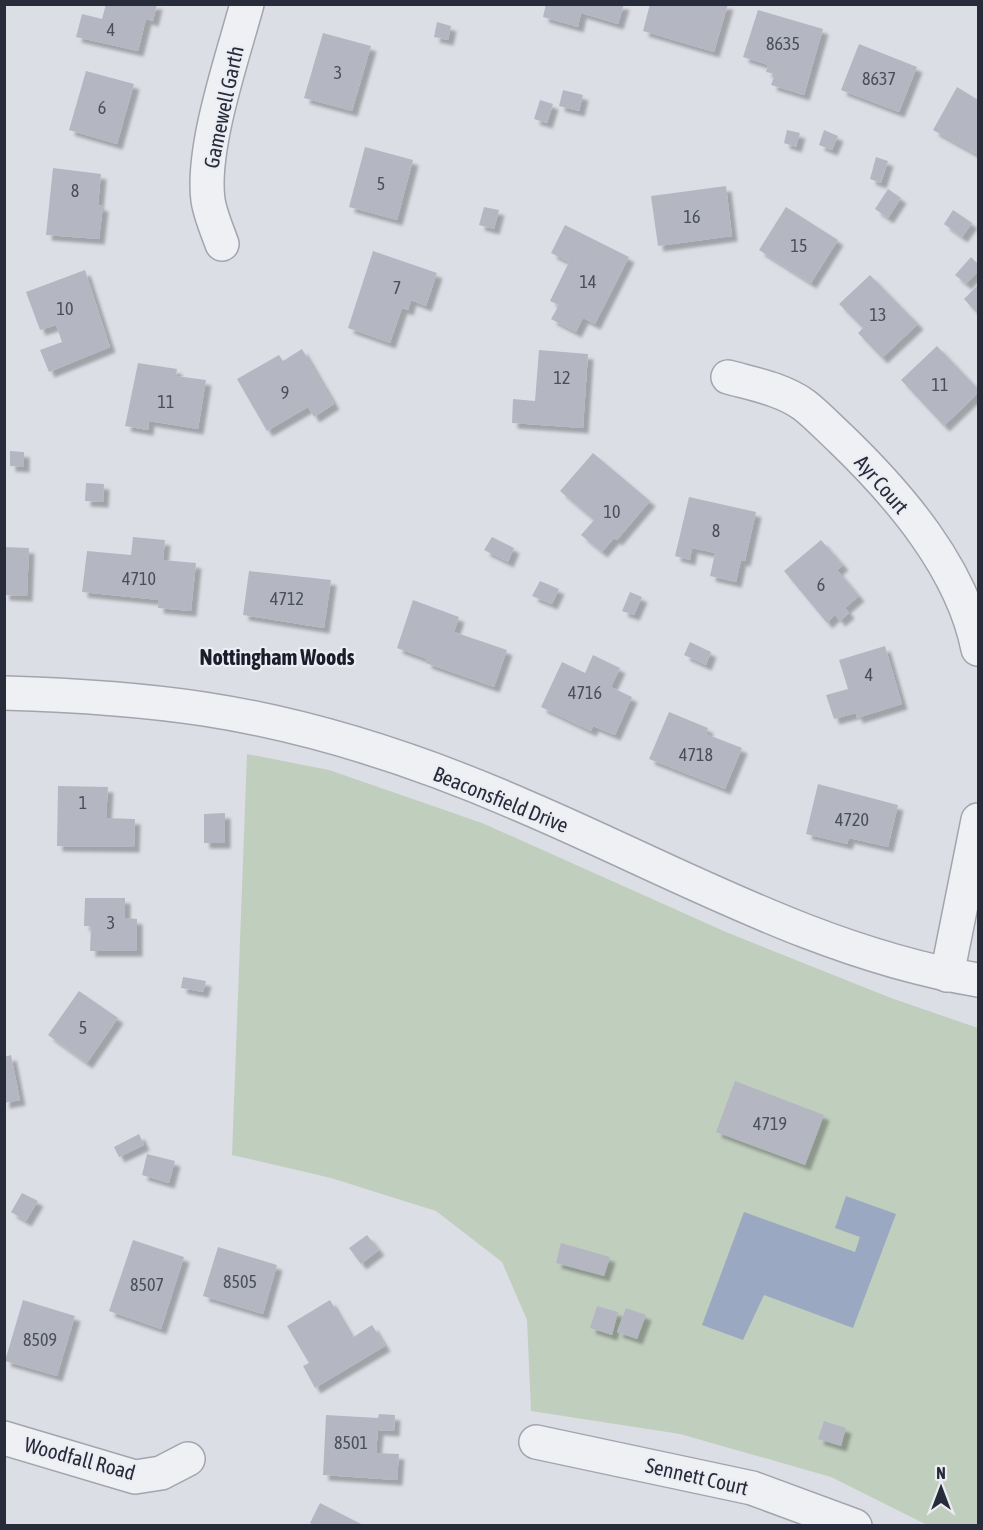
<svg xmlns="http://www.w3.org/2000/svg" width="983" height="1530" viewBox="0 0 983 1530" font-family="'Asap Condensed',sans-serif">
  <defs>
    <filter id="shadow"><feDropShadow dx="5.5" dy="5.5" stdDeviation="1.5" flood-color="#0004"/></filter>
  </defs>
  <rect width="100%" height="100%" fill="#dcdee5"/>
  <polygon fill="#c0cebe" points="247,754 329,770 482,823 726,932 891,998 978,1028 978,1525 927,1525 831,1477 680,1434 531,1411 527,1320 502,1262 436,1211 331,1178 232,1155"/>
  <polygon fill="#9ba8c2" points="846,1196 896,1214 853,1328 764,1295 743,1340 702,1325 744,1212 855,1252 860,1237 835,1228"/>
  <g fill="#b4b7c1" filter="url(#shadow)">
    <polygon points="106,4 157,4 153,21 146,19 138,51 76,37 82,14 102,19"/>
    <polygon points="546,4 624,4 618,24 581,13 578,27 543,17"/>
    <polygon points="650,4 728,4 714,52 643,31"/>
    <polygon points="758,10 823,29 804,95 771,85 775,74 766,72 768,65 743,57"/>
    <polygon points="437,22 451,26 448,40 434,37"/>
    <polygon points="323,33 371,46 352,111 304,98"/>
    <polygon points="859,44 917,67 899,112 841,90"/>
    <polygon points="86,71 134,84 117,144 69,130"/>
    <polygon points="957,87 978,100 978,155 933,130"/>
    <polygon points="563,90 583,95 579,111 559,106"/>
    <polygon points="540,100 553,104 547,123 534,119"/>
    <polygon points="787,130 800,133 796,147 784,143"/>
    <polygon points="824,130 838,136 832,150 819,145"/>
    <polygon points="365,147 413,160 397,220 349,207"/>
    <polygon points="876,157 888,161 881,183 870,179"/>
    <polygon points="53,168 101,174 98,205 103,206 99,239 46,235"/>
    <polygon points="726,186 732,236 658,246 651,196"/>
    <polygon points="888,189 901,198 888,218 875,209"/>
    <polygon points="484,207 499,210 494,229 479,225"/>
    <polygon points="786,207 838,240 811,283 759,250"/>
    <polygon points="953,210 972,223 962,237 944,224"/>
    <polygon points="565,225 629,257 595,324 583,318 576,332 551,319 559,305 550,301 569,262 551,253"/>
    <polygon points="373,251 437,273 426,306 411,300 408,310 402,308 390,343 348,328"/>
    <polygon points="971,257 978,264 978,271 966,284 955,275"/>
    <polygon points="85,270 110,347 49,372 40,350 62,342 56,325 40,330 26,292"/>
    <polygon points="870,275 918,324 882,358 858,333 863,328 839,304"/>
    <polygon points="978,285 978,311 977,313 964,299"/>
    <polygon points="937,346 978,389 978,393 944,426 901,380"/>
    <polygon points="302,349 334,404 314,417 308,407 267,431 237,379 279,355 283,361"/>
    <polygon points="539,350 588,354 583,428 512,423 513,399 535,401"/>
    <polygon points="138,363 177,369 176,376 206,380 198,429 149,421 148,430 125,426"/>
    <polygon points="10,451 24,452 24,467 10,466"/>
    <polygon points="593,453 650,501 617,540 614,538 602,552 581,535 594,520 560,491"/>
    <polygon points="86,483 104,484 103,502 85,501"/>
    <polygon points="689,497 756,512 745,561 741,560 736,582 710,576 715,553 692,548 690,560 675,556"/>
    <polygon points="133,537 165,540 163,560 196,563 191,611 158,608 159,600 82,592 87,551 131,555"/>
    <polygon points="492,537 514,548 508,562 484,550"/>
    <polygon points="821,540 843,565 837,570 859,596 845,608 849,613 840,621 835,615 827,623 784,571"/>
    <polygon points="4,547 29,548 27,596 4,595"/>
    <polygon points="249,571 331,580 324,628 243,615"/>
    <polygon points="540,581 559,589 552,604 532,596"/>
    <polygon points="630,592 642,597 634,615 622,611"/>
    <polygon points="413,600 459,617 454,632 507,650 494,687 426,663 427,659 397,648"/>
    <polygon points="690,642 711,652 706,665 684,655"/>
    <polygon points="885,646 902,704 857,718 856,713 834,719 826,695 848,689 839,660"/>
    <polygon points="593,655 620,668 611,687 632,697 615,735 593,726 591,731 541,707 562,662 585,673"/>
    <polygon points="669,712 708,728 706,734 742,748 725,789 649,759"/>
    <polygon points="818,784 898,805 888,847 849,838 847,844 806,834"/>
    <polygon points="58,786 108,787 106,818 135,819 134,847 57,846"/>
    <polygon points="225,813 225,843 204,843 204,814"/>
    <polygon points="85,898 125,898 125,918 137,919 137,951 90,951 91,926 84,926"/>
    <polygon points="183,977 206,981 203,992 181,988"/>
    <polygon points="79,991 118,1018 87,1063 48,1035"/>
    <polygon points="11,1055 20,1100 4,1103 4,1057"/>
    <polygon points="735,1081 824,1115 805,1165 716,1132"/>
    <polygon points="139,1134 144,1145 119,1157 114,1147"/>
    <polygon points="147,1154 175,1161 169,1183 142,1175"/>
    <polygon points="22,1193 38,1201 26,1221 11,1212"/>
    <polygon points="367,1235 379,1250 361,1264 349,1248"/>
    <polygon points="133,1240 184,1257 161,1329 109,1311"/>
    <polygon points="561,1243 610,1257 604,1276 556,1263"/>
    <polygon points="218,1247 277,1265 263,1314 203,1296"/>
    <polygon points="23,1300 75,1316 57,1376 5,1361"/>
    <polygon points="330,1300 352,1338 372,1325 385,1346 315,1388 303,1366 309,1363 287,1326"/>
    <polygon points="597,1306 618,1312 612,1335 590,1328"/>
    <polygon points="626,1308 646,1315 637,1339 617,1332"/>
    <polygon points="379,1414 395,1415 394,1431 378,1430 376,1453 399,1454 397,1480 323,1475 326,1415 378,1418"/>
    <polygon points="824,1421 846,1428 841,1446 818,1439"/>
    <polygon points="320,1503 365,1526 315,1526 310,1523"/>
  </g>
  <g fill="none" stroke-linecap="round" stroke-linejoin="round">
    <g stroke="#a2a5ae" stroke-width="36">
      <g id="minor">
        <path d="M 222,244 C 217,230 210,214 208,200 C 201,148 233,56 247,4"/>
        <path d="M 728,377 C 753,384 782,389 804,405 C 817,415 829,428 841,439 C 899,495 962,568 978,649"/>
        <path d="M 4,693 C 71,695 138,699 204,709 C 315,726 426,763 528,808 C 675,871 820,954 978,980"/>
        <polyline points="947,975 978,820"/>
        <polyline points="4,1438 135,1477 161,1473 188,1459"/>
        <polyline points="536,1442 752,1488 855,1526"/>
      </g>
    </g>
    <use href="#minor" stroke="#eff0f4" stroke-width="33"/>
  </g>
  <g text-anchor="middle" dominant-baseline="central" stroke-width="4.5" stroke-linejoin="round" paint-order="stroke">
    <g font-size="18" fill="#4b4e5c">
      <text x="111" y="29">4</text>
      <text x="783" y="43">8635</text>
      <text x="338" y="72">3</text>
      <text x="879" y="78">8637</text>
      <text x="102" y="107">6</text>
      <text x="381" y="183">5</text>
      <text x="75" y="190">8</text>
      <text x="692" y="216">16</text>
      <text x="799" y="245">15</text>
      <text x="588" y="281">14</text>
      <text x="397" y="287">7</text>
      <text x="65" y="308">10</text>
      <text x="878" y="314">13</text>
      <text x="562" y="377">12</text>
      <text x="940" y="384">11</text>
      <text x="285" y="392">9</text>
      <text x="166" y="401">11</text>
      <text x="612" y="511">10</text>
      <text x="716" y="530">8</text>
      <text x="139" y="578">4710</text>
      <text x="821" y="584">6</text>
      <text x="287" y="598">4712</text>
      <text x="869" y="674">4</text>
      <text x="585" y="692">4716</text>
      <text x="696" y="754">4718</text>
      <text x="83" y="802">1</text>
      <text x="852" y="819">4720</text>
      <text x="111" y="922">3</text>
      <text x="83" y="1027">5</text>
      <text x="770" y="1123">4719</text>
      <text x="240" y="1281">8505</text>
      <text x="147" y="1284">8507</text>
      <text x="40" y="1339">8509</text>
      <text x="351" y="1442">8501</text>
    </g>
    <g font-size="21" fill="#282b3a" stroke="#ebedf3">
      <text transform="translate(223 107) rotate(-78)">Gamewell Garth</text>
      <text transform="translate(882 484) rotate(49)">Ayr Court</text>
      <text transform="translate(501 799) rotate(22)">Beaconsfield Drive</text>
      <text transform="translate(80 1458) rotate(15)">Woodfall Road</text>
      <text transform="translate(697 1476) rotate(13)">Sennett Court</text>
    </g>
    <g font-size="22" font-weight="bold" fill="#1a1d2a" stroke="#ebedf3">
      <text x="277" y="657">Nottingham Woods</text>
    </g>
  </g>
  <rect width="983" height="1530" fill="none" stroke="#282b3a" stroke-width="12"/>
  <g transform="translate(941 1488)" stroke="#ebedf3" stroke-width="4.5" paint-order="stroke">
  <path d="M0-4.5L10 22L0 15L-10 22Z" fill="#282b3a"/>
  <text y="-9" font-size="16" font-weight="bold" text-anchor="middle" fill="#282b3a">N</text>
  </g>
</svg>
